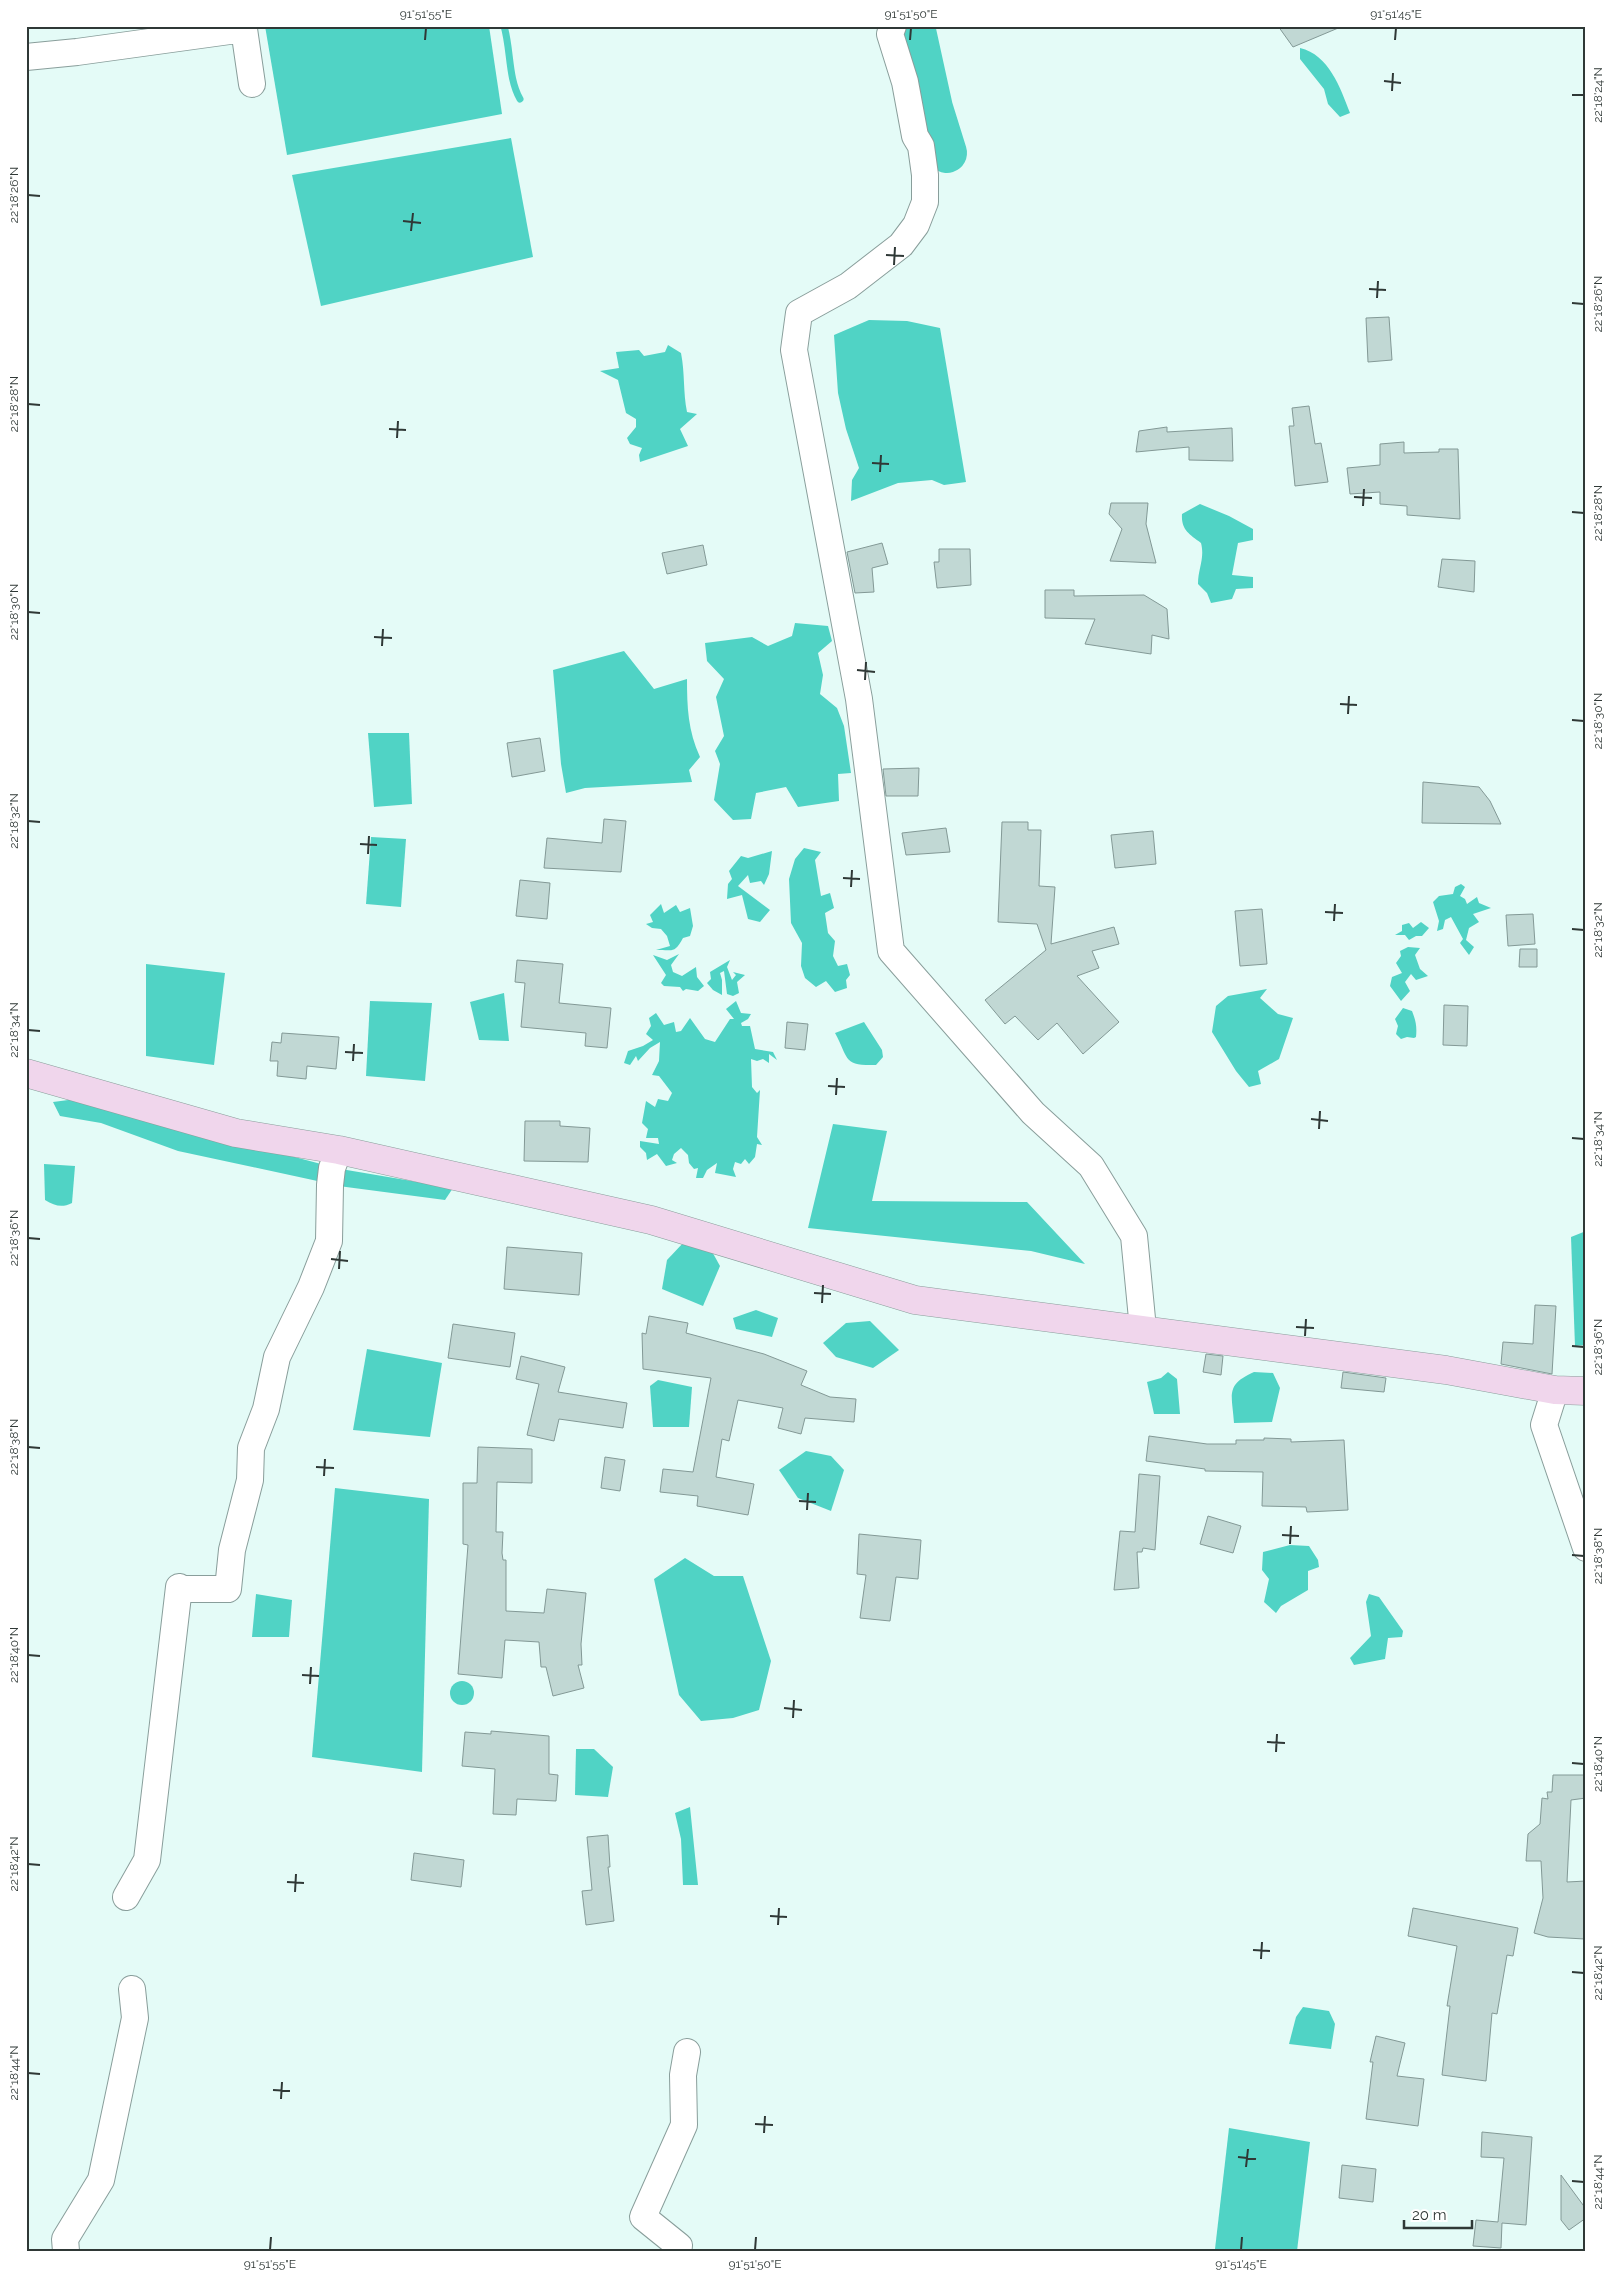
<svg xmlns="http://www.w3.org/2000/svg" width="1612" height="2277" viewBox="0 0 1612 2277" font-family="Raleway,sans-serif">
  <rect width="100%" height="100%" fill="#e4fbf7"/>
  <g fill="#50d3c5">
    <polygon points="265,26 489,26 502,114 287,155"/>
    <path d="M 1300,48 C 1329,55 1340,87 1350,113 L 1340,117 L 1328,104 L 1324,89 L 1300,59 Z"/>
    <polygon points="511,138 533,257 321,306 292,175"/>
    <polygon points="869,320 907,321 940,328 966,482 944,485 932,480 898,483 851,501 852,480 859,468 846,429 838,393 834,335"/>
    <path d="M 668,345 L 681,353 C 685,373 683,392 687,412 L 697,414 L 680,429 L 688,446 L 640,462 L 639,455 L 642,448 L 630,444 L 627,438 L 636,427 L 636,419 L 626,413 L 618,380 L 600,371 L 619,368 L 616,352 L 639,350 L 644,356 L 665,352 Z"/>
    <path d="M 1200,504 L 1229,516 L 1253,529 L 1253,540 L 1238,543 L 1232,575 L 1253,577 L 1253,588 L 1236,589 L 1232,599 L 1211,603 L 1207,593 L 1198,584 C 1198,568 1205,559 1201,543 C 1189,534 1181,530 1182,514 Z"/>
    <polygon points="795,623 828,626 832,641 818,653 823,675 820,694 837,708 844,726 851,773 838,774 839,801 798,807 786,787 756,793 751,819 733,820 714,800 720,764 715,751 724,736 716,697 724,679 707,661 705,643 752,637 768,646 792,636"/>
    <path d="M 624,651 L 654,689 L 687,679 C 687,707 688,731 700,757 L 689,770 L 692,782 L 585,788 L 566,793 L 561,764 L 553,670 Z"/>
    <polygon points="368,733 409,733 412,804 374,807"/>
    <polygon points="371,837 406,839 401,907 366,904"/>
    <polygon points="804,848 821,852 815,860 821,896 830,893 834,908 825,913 828,933 835,941 833,956 838,966 847,964 850,975 846,980 847,988 835,992 826,981 816,987 805,978 801,966 802,943 791,923 789,879 795,859"/>
    <polygon points="772,851 769,874 764,885 761,881 750,883 748,875 738,886 770,910 760,922 748,919 742,895 727,899 728,884 732,879 729,871 741,856 748,858"/>
    <polygon points="1461,884 1465,887 1460,896 1465,899 1467,904 1477,897 1479,903 1491,908 1473,914 1479,922 1469,928 1466,940 1474,947 1469,955 1460,943 1463,939 1451,917 1445,920 1443,929 1437,931 1439,921 1433,902 1439,896 1453,894 1455,887"/>
    <path d="M 661,904 L 664,913 L 676,905 L 680,912 L 690,908 L 693,926 L 690,936 L 683,938 C 674,955 672,949 656,950 L 670,946 L 667,936 L 661,929 L 652,928 L 646,924 L 653,922 L 650,915 Z"/>
    <polygon points="1421,922 1429,928 1422,936 1416,936 1409,940 1405,935 1395,935 1402,931 1402,925 1409,923 1413,928"/>
    <polygon points="1408,947 1420,948 1415,955 1420,969 1428,976 1416,980 1411,974 1405,982 1410,991 1401,1001 1390,986 1392,977 1402,973 1396,963 1401,956 1400,951"/>
    <polygon points="679,954 671,965 673,972 682,976 696,967 697,977 704,986 698,991 686,989 683,991 680,987 664,986 661,983 666,975 653,955 667,960"/>
    <polygon points="730,960 727,967 732,980 736,975 733,972 745,975 737,982 739,993 733,996 727,994 724,971 720,973 722,980 722,995 713,990 707,983 711,979 710,972"/>
    <polygon points="146,964 225,973 214,1065 146,1056"/>
    <polygon points="1267,989 1260,998 1278,1014 1293,1018 1279,1059 1258,1071 1261,1084 1249,1087 1236,1071 1212,1032 1216,1006 1228,996"/>
    <polygon points="504,993 509,1041 479,1040 470,1002"/>
    <polygon points="370,1001 432,1003 425,1081 366,1076"/>
    <polygon points="736,1001 741,1013 751,1014 748,1019 741,1023 742,1026 750,1026 755,1049 773,1052 777,1060 769,1054 769,1063 763,1059 757,1061 751,1059 752,1087 757,1093 760,1090 757,1137 762,1145 757,1144 755,1157 749,1164 745,1159 741,1164 735,1162 733,1169 736,1177 715,1173 717,1163 707,1170 703,1178 696,1178 698,1168 694,1169 689,1163 688,1155 681,1148 674,1154 672,1160 677,1163 666,1166 657,1154 647,1160 646,1153 640,1147 640,1141 659,1144 658,1138 646,1138 648,1129 642,1123 646,1101 655,1107 658,1099 668,1101 672,1093 659,1076 652,1075 659,1061 660,1042 650,1048 638,1061 636,1056 630,1065 624,1063 628,1051 643,1046 653,1040 646,1034 651,1026 649,1018 656,1013 664,1025 674,1022 676,1032 681,1031 690,1018 705,1039 715,1042 730,1019 734,1019 726,1009"/>
    <path d="M 1403,1008 L 1412,1011 C 1416,1021 1417,1027 1416,1037 L 1414,1038 L 1407,1037 L 1401,1039 L 1396,1034 L 1398,1026 L 1395,1019 Z"/>
    <path d="M 864,1022 L 882,1050 L 883,1057 L 876,1065 C 842,1066 849,1058 835,1033 Z"/>
    <polygon points="76,1099 321,1164 322,1182 178,1151 101,1123 60,1116 53,1102"/>
    <polygon points="833,1124 887,1131 872,1201 1027,1202 1085,1264 1031,1251 808,1228"/>
    <path d="M 44,1164 L 75,1166 L 72,1203 C 62,1208 55,1206 45,1200 Z"/>
    <polygon points="335,1168 453,1188 445,1200 331,1185"/>
    <polygon points="1586,1231 1586,1345 1575,1346 1571,1237"/>
    <polygon points="684,1242 710,1248 720,1266 703,1306 662,1289 667,1260"/>
    <polygon points="756,1310 778,1318 772,1337 736,1329 733,1318"/>
    <polygon points="870,1321 899,1350 873,1368 836,1357 823,1343 846,1323"/>
    <polygon points="367,1349 442,1363 430,1437 353,1430"/>
    <polygon points="1168,1372 1177,1379 1180,1414 1154,1414 1147,1382 1161,1378"/>
    <path d="M 1254,1372 L 1273,1373 L 1280,1388 L 1272,1422 L 1234,1423 C 1232,1394 1225,1385 1254,1372 Z"/>
    <polygon points="658,1380 692,1387 689,1427 653,1427 650,1386"/>
    <polygon points="806,1451 831,1456 844,1470 831,1511 798,1498 779,1470"/>
    <polygon points="335,1488 429,1499 422,1772 312,1757"/>
    <polygon points="1290,1545 1309,1546 1318,1560 1319,1567 1308,1571 1308,1590 1281,1606 1276,1613 1264,1602 1269,1579 1262,1570 1263,1552"/>
    <polygon points="685,1558 714,1576 743,1576 771,1661 759,1710 733,1718 701,1721 679,1695 654,1579"/>
    <polygon points="256,1594 292,1600 289,1637 252,1637"/>
    <polygon points="1369,1594 1379,1597 1403,1631 1402,1637 1388,1638 1385,1659 1354,1665 1350,1658 1371,1636 1366,1602"/>
    <circle cx="462" cy="1693" r="12"/>
    <polygon points="576,1749 594,1749 613,1767 608,1797 575,1795"/>
    <polygon points="690,1807 698,1885 683,1885 681,1839 675,1813"/>
    <polygon points="1303,2007 1329,2011 1335,2024 1331,2049 1289,2044 1296,2017"/>
    <polygon points="1229,2128 1310,2142 1297,2251 1215,2249"/>
  </g>
  <g fill="none" stroke-linecap="round" stroke-linejoin="round">
    <path stroke="#50d3c5" stroke-width="7" d="M 504,26 C 511,50 508,78 520,99"/>
    <polyline stroke="#50d3c5" stroke-width="40" points="915,26 933,108 947,153"/>
  </g>
  <g fill="#c1d8d4" stroke="#839996">
    <polygon points="1278,26 1343,26 1293,47"/>
    <polygon points="1389,317 1392,360 1368,362 1366,318"/>
    <polygon points="1309,406 1315,444 1321,443 1328,482 1295,486 1289,426 1294,426 1292,408"/>
    <polygon points="1167,427 1167,432 1232,428 1233,461 1189,460 1189,447 1136,452 1139,431"/>
    <polygon points="1404,442 1404,453 1439,452 1439,449 1458,449 1460,519 1407,515 1407,506 1380,504 1380,492 1350,494 1347,468 1380,465 1380,444"/>
    <polygon points="1111,503 1148,503 1146,524 1156,563 1110,561 1122,529 1109,514"/>
    <polygon points="882,543 888,564 872,568 874,592 855,593 847,552"/>
    <polygon points="703,545 707,565 667,574 662,553"/>
    <polygon points="939,549 970,549 971,585 937,588 934,562 939,562"/>
    <polygon points="1442,559 1475,561 1474,592 1438,587"/>
    <polygon points="1045,590 1074,590 1074,596 1144,595 1167,609 1169,639 1152,635 1151,654 1085,644 1095,619 1045,618"/>
    <polygon points="540,738 545,771 512,777 507,743"/>
    <polygon points="919,768 918,796 886,796 883,769"/>
    <polygon points="1423,782 1479,787 1490,801 1501,824 1422,823"/>
    <polygon points="604,819 626,821 621,872 544,868 547,838 602,843"/>
    <polygon points="1002,822 1028,822 1028,830 1041,830 1039,886 1055,887 1051,944 1114,927 1119,944 1092,951 1099,968 1077,976 1119,1022 1083,1054 1057,1023 1038,1040 1015,1016 1005,1024 985,1000 1046,950 1037,924 998,922"/>
    <polygon points="946,828 950,852 906,855 902,833"/>
    <polygon points="1153,831 1156,864 1115,868 1111,835"/>
    <polygon points="520,880 550,883 547,919 516,916"/>
    <polygon points="1262,909 1267,964 1240,966 1235,911"/>
    <polygon points="1533,914 1535,944 1508,946 1506,915"/>
    <polygon points="1520,949 1537,949 1537,967 1519,967"/>
    <polygon points="517,960 563,964 559,1003 611,1008 607,1048 585,1046 586,1033 521,1027 525,983 515,982"/>
    <polygon points="1444,1005 1468,1006 1467,1046 1443,1045"/>
    <polygon points="787,1022 808,1024 805,1050 785,1048"/>
    <polygon points="282,1033 339,1037 336,1069 307,1066 306,1079 277,1076 278,1061 270,1061 272,1042 281,1043"/>
    <polygon points="525,1121 560,1121 560,1126 590,1128 588,1162 524,1161"/>
    <polygon points="507,1247 582,1253 579,1295 504,1289"/>
    <polygon points="1535,1305 1556,1306 1552,1374 1501,1364 1503,1342 1533,1344"/>
    <polygon points="649,1316 688,1323 686,1333 764,1354 807,1371 801,1385 830,1397 856,1399 854,1422 805,1418 801,1434 778,1428 783,1408 738,1400 729,1441 722,1439 716,1477 754,1484 748,1515 697,1506 698,1496 660,1492 663,1469 693,1472 711,1378 643,1369 642,1333 646,1334"/>
    <polygon points="453,1324 515,1333 510,1367 448,1358"/>
    <polygon points="1206,1354 1223,1356 1221,1375 1203,1372"/>
    <polygon points="521,1356 565,1367 558,1392 627,1403 623,1428 559,1419 554,1441 527,1435 539,1384 516,1379"/>
    <polygon points="1343,1372 1386,1378 1384,1392 1341,1388"/>
    <polygon points="1149,1436 1207,1444 1236,1444 1236,1440 1264,1440 1264,1438 1291,1439 1291,1442 1344,1440 1348,1510 1307,1512 1306,1507 1262,1506 1263,1472 1205,1471 1205,1469 1146,1461"/>
    <polygon points="478,1447 532,1449 532,1483 497,1482 496,1532 503,1532 502,1553 503,1560 506,1560 506,1611 544,1613 547,1589 586,1593 581,1644 582,1665 578,1665 584,1688 553,1696 546,1667 541,1667 539,1642 505,1640 502,1678 458,1674 468,1545 463,1544 463,1483 477,1483"/>
    <polygon points="605,1457 625,1460 620,1491 601,1488"/>
    <polygon points="1139,1474 1160,1476 1155,1550 1143,1548 1142,1552 1137,1552 1139,1588 1114,1590 1120,1531 1135,1532"/>
    <polygon points="1208,1516 1241,1526 1233,1553 1200,1544"/>
    <polygon points="859,1534 921,1540 918,1579 896,1577 890,1621 860,1618 866,1575 857,1574"/>
    <polygon points="491,1731 549,1736 549,1774 558,1775 556,1801 517,1799 516,1815 493,1814 495,1769 462,1766 465,1732 491,1734"/>
    <polygon points="1553,1775 1586,1775 1586,1798 1571,1800 1567,1882 1586,1881 1585,1939 1548,1937 1534,1933 1543,1898 1541,1861 1526,1861 1528,1834 1540,1824 1542,1798 1548,1799 1547,1792 1552,1792"/>
    <polygon points="608,1835 610,1867 608,1867 614,1921 586,1925 582,1891 592,1890 587,1837"/>
    <polygon points="414,1853 464,1860 461,1887 411,1880"/>
    <polygon points="1413,1908 1518,1928 1513,1956 1507,1955 1497,2014 1492,2013 1486,2081 1442,2075 1450,2006 1447,2006 1457,1946 1408,1936"/>
    <polygon points="1376,2036 1405,2043 1397,2076 1424,2079 1418,2126 1366,2119 1373,2062 1370,2062"/>
    <polygon points="1482,2132 1532,2137 1526,2225 1502,2223 1501,2248 1473,2246 1476,2220 1498,2222 1504,2158 1481,2157"/>
    <polygon points="1342,2165 1376,2169 1373,2202 1339,2198"/>
    <polygon points="1561,2175 1586,2209 1586,2218 1569,2230 1561,2220"/>
  </g>
  <g fill="none" stroke-linecap="round" stroke-linejoin="round">
    <g stroke="#899e9b" stroke-width="28">
      <g id="street">
        <polyline points="893,26 890,34 905,82 915,136 921,146 925,175 925,202 916,225 901,245 848,286 799,313 794,350 859,699 891,951 1033,1113 1091,1166 1134,1236 1143,1329"/>
        <polyline points="26,57 77,52 244,29 252,84"/>
        <polyline points="1555,1390 1544,1425 1586,1548"/>
        <polyline points="126,1897 147,1860 179,1587 180,1589 228,1589 232,1550 250,1480 251,1448 266,1409 277,1357 311,1287 329,1241 330,1185 332,1168 339,1150"/>
        <polyline points="66,2251 65,2239 101,2180 135,2018 132,1989"/>
        <polyline points="678,2251 679,2246 643,2217 684,2125 683,2075 687,2052"/>
      </g>
    </g>
    <g stroke="#899e9b" stroke-width="29">
      <polyline id="secondary" points="26,1073 236,1133 339,1150 651,1220 915,1300 1446,1370 1555,1390 1586,1391"/>
    </g>
    <use href="#street" stroke="#fff" stroke-width="26"/>
    <use href="#secondary" stroke="#f0d6ec" stroke-width="28"/>
  </g>
  <path fill="none" stroke="#2f3836" stroke-width="2" d="M 425,40 L 426,28M 910,40 L 911,28M 1395,40 L 1396,28M 1384,81 L 1401,83M 1392,91 L 1393,73M 1572,95 L 1584,95M 28,195 L 40,196M 403,221 L 421,223M 411,231 L 413,213M 886,255 L 904,256M 894,265 L 895,247M 1369,289 L 1386,290M 1377,298 L 1378,281M 1572,303 L 1584,304M 28,404 L 40,405M 389,429 L 406,430M 397,438 L 398,421M 872,463 L 889,464M 880,472 L 881,455M 1354,497 L 1372,498M 1363,506 L 1364,489M 1572,512 L 1584,513M 28,612 L 40,613M 374,637 L 392,638M 382,646 L 383,629M 857,670 L 875,672M 865,680 L 866,662M 1340,704 L 1357,705M 1348,714 L 1349,696M 1572,720 L 1584,721M 28,821 L 40,822M 360,844 L 377,845M 368,854 L 369,836M 843,878 L 860,879M 851,887 L 852,870M 1325,912 L 1343,913M 1334,921 L 1335,904M 1572,929 L 1584,930M 28,1030 L 40,1031M 345,1052 L 363,1053M 353,1061 L 354,1044M 828,1086 L 845,1087M 836,1095 L 837,1078M 1311,1119 L 1328,1121M 1319,1129 L 1320,1111M 1572,1138 L 1584,1139M 28,1238 L 40,1239M 331,1259 L 348,1261M 339,1269 L 340,1251M 814,1293 L 831,1294M 822,1303 L 823,1285M 1296,1327 L 1314,1328M 1305,1336 L 1306,1319M 1572,1346 L 1584,1347M 28,1447 L 40,1448M 316,1467 L 334,1468M 324,1476 L 325,1459M 799,1501 L 816,1502M 807,1510 L 808,1493M 1282,1535 L 1299,1536M 1290,1544 L 1291,1526M 1572,1555 L 1584,1556M 28,1655 L 40,1656M 302,1675 L 319,1676M 310,1684 L 311,1667M 784,1708 L 802,1710M 793,1718 L 794,1700M 1267,1742 L 1285,1743M 1276,1752 L 1277,1734M 1572,1763 L 1584,1764M 28,1864 L 40,1865M 287,1882 L 304,1883M 295,1892 L 296,1874M 770,1916 L 787,1917M 778,1925 L 779,1908M 1253,1950 L 1270,1951M 1261,1959 L 1262,1942M 1572,1972 L 1584,1973M 28,2073 L 40,2074M 273,2090 L 290,2091M 281,2099 L 282,2082M 755,2124 L 773,2125M 764,2133 L 765,2116M 1238,2157 L 1256,2159M 1246,2167 L 1248,2149M 1572,2181 L 1584,2182M 270,2250 L 271,2237M 755,2250 L 756,2237M 1241,2250 L 1242,2237"/>
  <rect width="1612" height="2277" fill="none" stroke="#ffffff" stroke-width="55"/>
  <path d="M1404 2220v8h68v-8" fill="none" stroke="#2f3836" stroke-width="2.5"/>
  <text x="1412" y="2220" font-size="15" fill="#2f3836" stroke="#ffffff" stroke-width="4" paint-order="stroke">20 m</text>
  <rect x="28" y="28" width="1556" height="2222" fill="none" stroke="#2f3836" stroke-width="2"/>
  <g font-size="12" text-anchor="middle" fill="#2f3836">
    <text x="426" y="18">91°51'55"E</text>
    <text x="911" y="18">91°51'50"E</text>
    <text x="1396" y="18">91°51'45"E</text>
    <text transform="translate(1598 95) rotate(-90)" y="4">22°18'24"N</text>
    <text transform="translate(14 195) rotate(-90)" y="4">22°18'26"N</text>
    <text transform="translate(1598 304) rotate(-90)" y="4">22°18'26"N</text>
    <text transform="translate(14 404) rotate(-90)" y="4">22°18'28"N</text>
    <text transform="translate(1598 513) rotate(-90)" y="4">22°18'28"N</text>
    <text transform="translate(14 612) rotate(-90)" y="4">22°18'30"N</text>
    <text transform="translate(1598 721) rotate(-90)" y="4">22°18'30"N</text>
    <text transform="translate(14 821) rotate(-90)" y="4">22°18'32"N</text>
    <text transform="translate(1598 930) rotate(-90)" y="4">22°18'32"N</text>
    <text transform="translate(14 1030) rotate(-90)" y="4">22°18'34"N</text>
    <text transform="translate(1598 1139) rotate(-90)" y="4">22°18'34"N</text>
    <text transform="translate(14 1238) rotate(-90)" y="4">22°18'36"N</text>
    <text transform="translate(1598 1347) rotate(-90)" y="4">22°18'36"N</text>
    <text transform="translate(14 1447) rotate(-90)" y="4">22°18'38"N</text>
    <text transform="translate(1598 1556) rotate(-90)" y="4">22°18'38"N</text>
    <text transform="translate(14 1655) rotate(-90)" y="4">22°18'40"N</text>
    <text transform="translate(1598 1764) rotate(-90)" y="4">22°18'40"N</text>
    <text transform="translate(14 1864) rotate(-90)" y="4">22°18'42"N</text>
    <text transform="translate(1598 1973) rotate(-90)" y="4">22°18'42"N</text>
    <text transform="translate(14 2073) rotate(-90)" y="4">22°18'44"N</text>
    <text transform="translate(1598 2182) rotate(-90)" y="4">22°18'44"N</text>
    <text x="270" y="2268">91°51'55"E</text>
    <text x="755" y="2268">91°51'50"E</text>
    <text x="1241" y="2268">91°51'45"E</text>
  </g>
</svg>
